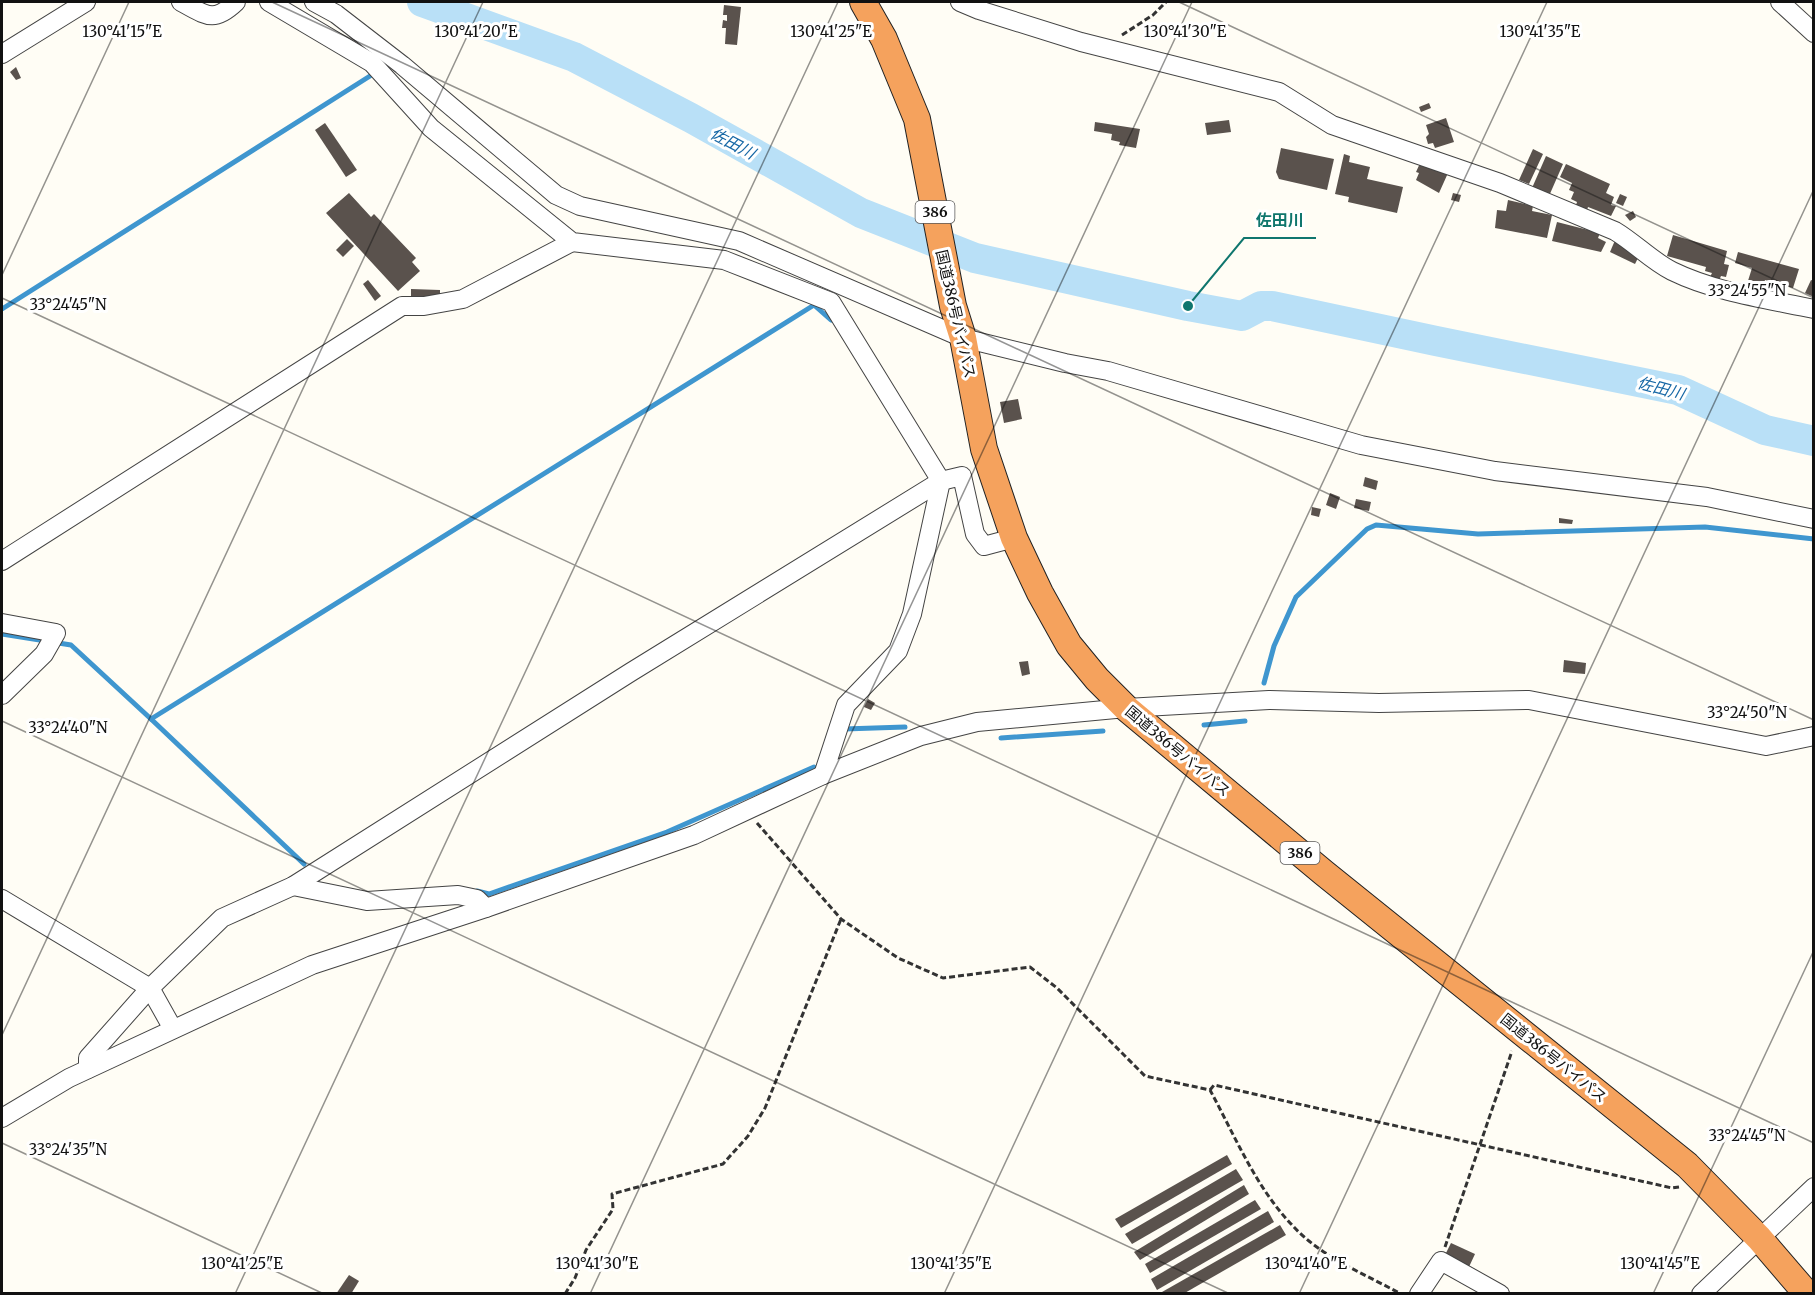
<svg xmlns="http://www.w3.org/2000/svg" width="1815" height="1295" viewBox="0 0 1815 1295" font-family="Merriweather,'Noto Sans JP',serif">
  <rect width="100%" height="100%" fill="#fffdf5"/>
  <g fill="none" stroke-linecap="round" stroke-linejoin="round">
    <g stroke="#3f96cf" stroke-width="5">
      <polyline points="2,309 370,76"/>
      <polyline points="2,634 71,645 151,719 304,864"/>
      <polyline points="1264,683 1274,646 1296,597 1367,529 1376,525 1478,534 1705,527 1814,539"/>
      <polyline points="151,719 814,305 831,320"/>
      <polyline points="1204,725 1245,721"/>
      <polyline points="843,732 844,729 905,727"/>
      <polyline points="1001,738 1103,731"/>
      <polyline points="477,891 489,894 667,832 814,767"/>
    </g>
    <polyline stroke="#b9e0f7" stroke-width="30" points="422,2 574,57 691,118 861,213 975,258 1188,306 1242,316 1261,306 1272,306 1436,341 1678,390 1765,430 1814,441"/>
  </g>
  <g fill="#5a524d">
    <polygon points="724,5 741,7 737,45 725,44 726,28 722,28 723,20 727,21 727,15 723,15"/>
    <polygon points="16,67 21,78 16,80 10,72"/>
    <polygon points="1429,103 1431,108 1421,112 1419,107"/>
    <polygon points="1446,118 1454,142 1435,148 1433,143 1428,144 1426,137 1429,134 1426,125"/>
    <polygon points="1229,120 1231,132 1207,135 1205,123"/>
    <polygon points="1095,122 1140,129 1136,148 1119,145 1120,142 1111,140 1112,134 1094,131"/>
    <polygon points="325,123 357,170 346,177 315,130"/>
    <polygon points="1281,148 1334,159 1327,190 1279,179 1276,172"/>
    <polygon points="1533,149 1543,154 1529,184 1519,180"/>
    <polygon points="1344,154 1350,156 1349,162 1370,167 1367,179 1403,187 1397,213 1348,202 1349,197 1335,194"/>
    <polygon points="1546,156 1563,164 1549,196 1532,188"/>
    <polygon points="1421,161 1448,173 1439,193 1416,180 1419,173 1416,172"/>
    <polygon points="1566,164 1610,184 1606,193 1614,197 1611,205 1616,206 1611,216 1588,207 1587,210 1576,205 1577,202 1571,199 1574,192 1569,190 1572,183 1560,177"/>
    <polygon points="349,193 371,217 374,214 416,258 412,262 420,271 398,291 326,213"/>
    <polygon points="1453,193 1461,195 1459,202 1451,200"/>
    <polygon points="1620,194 1627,197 1623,206 1616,203"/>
    <polygon points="1508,200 1533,206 1532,211 1552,215 1547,238 1495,228 1497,210 1506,211"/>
    <polygon points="1633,211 1636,217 1630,221 1625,215"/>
    <polygon points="1557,222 1600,233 1598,238 1606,242 1601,252 1552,241"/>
    <polygon points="1673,235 1727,251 1724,264 1729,265 1726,277 1721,276 1718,283 1709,279 1712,273 1705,271 1706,267 1667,256"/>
    <polygon points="1616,238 1642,250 1635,264 1610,252"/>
    <polygon points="347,239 354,246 343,257 336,250"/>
    <polygon points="1738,252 1799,269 1793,288 1765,280 1763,288 1747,284 1752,268 1735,263"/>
    <polygon points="368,280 381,296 375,301 363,284"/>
    <polygon points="1811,280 1814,281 1814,297 1805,293"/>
    <polygon points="411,289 440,290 440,298 411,297"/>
    <polygon points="1018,399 1022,419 1004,423 1000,402"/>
    <polygon points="1365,477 1378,481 1376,490 1363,486"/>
    <polygon points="1330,493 1340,497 1336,509 1326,505"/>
    <polygon points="1356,499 1371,502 1369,511 1354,508"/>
    <polygon points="1312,507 1321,509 1319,517 1311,515"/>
    <polygon points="1559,518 1573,520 1572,524 1559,523"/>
    <polygon points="1564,660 1586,663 1585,674 1563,672"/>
    <polygon points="1028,661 1030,674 1022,676 1019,662"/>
    <polygon points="868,699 875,703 871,710 864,707"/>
    <polygon points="1227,1155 1232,1164 1121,1228 1115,1219"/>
    <polygon points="1236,1169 1243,1180 1132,1244 1125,1234"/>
    <polygon points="1244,1185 1249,1194 1140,1260 1134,1252"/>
    <polygon points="1255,1200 1261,1209 1150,1273 1145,1264"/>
    <polygon points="1268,1211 1274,1222 1157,1290 1151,1279"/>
    <polygon points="1280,1225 1286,1235 1183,1294 1163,1294 1162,1292"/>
    <polygon points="1451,1243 1475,1254 1468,1269 1444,1257"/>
    <polygon points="349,1275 359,1281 351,1294 336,1294"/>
  </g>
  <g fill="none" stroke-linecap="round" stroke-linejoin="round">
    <g stroke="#444" stroke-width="20">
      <g id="minor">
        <path d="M 181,2 C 206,15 213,24 236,2"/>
        <polyline points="269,2 372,63 431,128 572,242 724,260 831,302 941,481 912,614 898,651 846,705 823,775"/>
        <polyline points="314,2 336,14 402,65 556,195 580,206 739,241 963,338 1065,363 1108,371 1361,445 1495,471 1707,497 1814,519"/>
        <path d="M 960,2 L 979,10 L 1081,42 L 1279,92 L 1332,125 L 1500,183 L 1615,231 C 1635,243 1652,261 1672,271 C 1715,292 1766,299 1814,309"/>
        <polyline points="1780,2 1814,33"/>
        <polyline points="2,54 86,2"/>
        <polyline points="2,561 402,306 424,306 463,299 572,242"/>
        <polyline points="2,623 56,633 44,654 2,695"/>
        <polyline points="293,886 367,901 458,895 477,899 486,908"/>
        <polyline points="2,899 150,988 88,1058 88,1069"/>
        <polyline points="173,1029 150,988 222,918 293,886 631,672 941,481 962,476 975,534 984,546 1014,538"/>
        <polyline points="2,1118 69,1078 312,965 486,908 694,835 823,775 921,736 977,722 1126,708 1269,700 1379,703 1529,700 1766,746 1814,736"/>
        <polyline points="1419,1294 1441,1261 1500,1294"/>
        <polyline points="1701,1294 1814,1187"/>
      </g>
    </g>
    <g stroke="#222" stroke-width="28">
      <polyline id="highway" points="863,2 884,39 917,119 953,306 963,338 984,449 1014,538 1040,593 1069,645 1097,679 1126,708 1324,873 1687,1165 1759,1238 1807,1294"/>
    </g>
    <g stroke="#333" stroke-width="3" stroke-dasharray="6 3" stroke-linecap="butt">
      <polyline points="1122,35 1153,15 1166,2"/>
      <path d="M 757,823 L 841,919 L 898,958 L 943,978 L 1030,967 L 1057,988 L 1145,1076 L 1210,1090 C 1235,1136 1256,1188 1293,1226 C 1321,1257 1365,1274 1401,1294"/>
      <polyline points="1210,1090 1214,1085 1672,1188 1679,1187"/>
      <polyline points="1445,1247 1512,1051"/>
      <polyline points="565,1294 575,1278 586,1250 613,1209 612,1194 723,1164 748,1136 765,1108 841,919"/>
    </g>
    <use href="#minor" stroke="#fff" stroke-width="18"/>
    <use href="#highway" stroke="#f5a25d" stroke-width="26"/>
  </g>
  <path fill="none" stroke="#111" stroke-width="1.5" stroke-opacity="0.45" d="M 272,2 L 1814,720M 1179,2 L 1814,298M 2,275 L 129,2M 2,298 L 1814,1143M 2,721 L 1230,1294M 2,1035 L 483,2M 2,1143 L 324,1294M 235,1294 L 838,2M 590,1294 L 1192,2M 944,1294 L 1547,2M 1299,1294 L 1814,189M 1653,1294 L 1814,950"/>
  <g text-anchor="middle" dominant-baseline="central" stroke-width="6" stroke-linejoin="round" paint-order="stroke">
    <g fill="#fff" stroke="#585858" stroke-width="1.5">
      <rect x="915.5" y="201" width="39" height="22" rx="4.5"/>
      <rect x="1280.5" y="842" width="39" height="22" rx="4.5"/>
    </g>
    <g font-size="14" font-weight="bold" fill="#111">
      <text x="935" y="212">386</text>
      <text x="1300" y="853">386</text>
    </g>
    <g font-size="15" fill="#111" stroke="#fff">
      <text transform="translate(956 314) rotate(77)">国道386号バイパス</text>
      <text transform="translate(1178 751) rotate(40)">国道386号バイパス</text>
      <text transform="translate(1554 1058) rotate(39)">国道386号バイパス</text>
    </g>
    <g font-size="16" font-style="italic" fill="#1768a6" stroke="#fff">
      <text transform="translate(733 143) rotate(28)">佐田川</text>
      <text transform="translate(1661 388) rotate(15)">佐田川</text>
    </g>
  </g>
  <g font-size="15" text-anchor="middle" fill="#111" stroke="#fff" stroke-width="6" stroke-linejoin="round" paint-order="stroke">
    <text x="122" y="37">130°41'15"E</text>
    <text x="476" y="37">130°41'20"E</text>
    <text x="831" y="37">130°41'25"E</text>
    <text x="1185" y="37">130°41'30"E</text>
    <text x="1540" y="37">130°41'35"E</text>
    <text x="1747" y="296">33°24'55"N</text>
    <text x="68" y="310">33°24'45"N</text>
    <text x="1747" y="718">33°24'50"N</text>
    <text x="68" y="733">33°24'40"N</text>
    <text x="1747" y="1141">33°24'45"N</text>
    <text x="68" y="1155">33°24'35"N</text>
    <text x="242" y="1269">130°41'25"E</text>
    <text x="597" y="1269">130°41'30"E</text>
    <text x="951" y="1269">130°41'35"E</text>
    <text x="1306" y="1269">130°41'40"E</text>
    <text x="1660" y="1269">130°41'45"E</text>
  </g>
  <path fill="none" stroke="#0f766e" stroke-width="2" d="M1188 306L1244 238H1316"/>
  <circle fill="#0f766e" stroke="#fff" stroke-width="2" cx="1188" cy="306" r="6"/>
  <g font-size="16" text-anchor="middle" font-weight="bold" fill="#0f766e" stroke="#fff" stroke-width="6" stroke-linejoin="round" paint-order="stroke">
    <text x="1280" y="226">佐田川</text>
  </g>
  <rect width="1815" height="1295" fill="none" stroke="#111111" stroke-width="6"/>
</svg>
